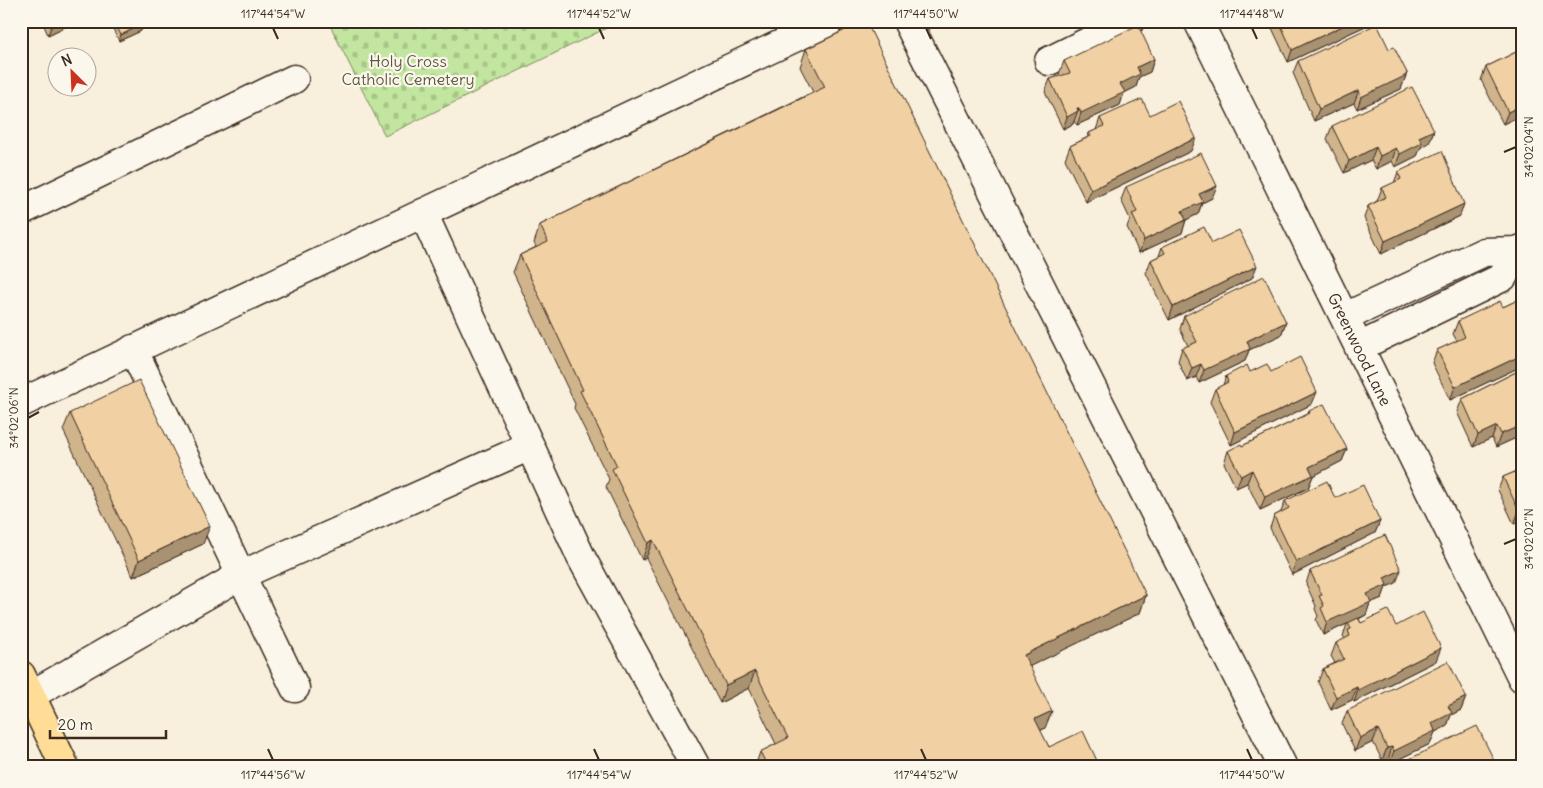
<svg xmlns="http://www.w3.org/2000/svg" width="1543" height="788" viewBox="0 0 1543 788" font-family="Delius,sans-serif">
  <defs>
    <pattern id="cemetery-stones" width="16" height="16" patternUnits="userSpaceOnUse" patternTransform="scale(1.25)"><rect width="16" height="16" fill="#c2e69f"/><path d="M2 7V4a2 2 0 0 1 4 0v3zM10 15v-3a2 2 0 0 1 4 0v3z" fill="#a8c588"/></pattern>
  </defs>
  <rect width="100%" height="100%" fill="#f9efdd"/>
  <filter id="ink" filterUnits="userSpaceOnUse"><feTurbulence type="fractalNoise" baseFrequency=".02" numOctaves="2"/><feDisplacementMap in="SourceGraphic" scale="10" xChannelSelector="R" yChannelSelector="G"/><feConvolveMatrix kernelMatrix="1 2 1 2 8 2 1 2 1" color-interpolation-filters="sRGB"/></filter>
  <g filter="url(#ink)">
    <polygon fill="url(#cemetery-stones)" stroke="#7e885e" points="328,21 621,21 385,136"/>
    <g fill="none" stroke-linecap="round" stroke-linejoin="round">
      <g stroke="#3b2a1e" stroke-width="31">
        <g id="minor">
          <polyline points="907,21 1283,767"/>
          <path id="s1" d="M 1198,21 L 1522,678"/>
          <polyline points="1049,61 1130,21"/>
          <polyline points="21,211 294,79"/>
          <polyline points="423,213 581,557 696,767"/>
          <polyline points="1345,317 1484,252 1516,251 1522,249"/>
          <polyline points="1359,347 1503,277 1516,251"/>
          <polyline points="133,349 295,688"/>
          <polyline points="21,403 830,21"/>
          <polyline points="31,695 241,575 530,446"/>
        </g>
      </g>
      <g stroke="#3b2a1e" stroke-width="31">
        <polyline id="major" points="21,675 65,767"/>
      </g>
      <use href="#minor" stroke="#fbf7ec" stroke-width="28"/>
      <use href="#major" stroke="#ffdd96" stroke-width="28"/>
    </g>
    <g fill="#cfb48c" stroke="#3b2a1e">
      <polygon points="42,21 77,21 48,35"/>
      <polygon points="109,21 142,21 143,24 141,31 119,41"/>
      <polygon points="1272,21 1373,21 1372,23 1288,62 1271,26"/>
      <polygon points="806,49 1146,595 1140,613 1030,666 1045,728 1040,731 1049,747 1100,767 755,767 760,752 776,744 749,688 720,703 646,558 642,560 606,487 609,479 574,408 575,404 513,272 520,255 536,247 534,243 540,225 813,92 800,67"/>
      <polygon points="1389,49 1407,73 1401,89 1357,109 1354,103 1314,121 1293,73 1298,61"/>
      <polygon points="1522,49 1522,115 1503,124 1481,80 1486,67"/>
      <polygon points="1154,59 1150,72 1139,77 1136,87 1124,93 1120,105 1077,125 1074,121 1073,124 1063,129 1045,92 1050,79 1060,76 1059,74 1064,61"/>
      <polygon points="1150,115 1191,151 1086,202 1065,159 1070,146 1088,137 1089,133 1096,130 1100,118"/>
      <polygon points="1332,126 1434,130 1429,143 1421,147 1417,156 1395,167 1392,161 1376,169 1371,160 1344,173 1327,139"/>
      <polygon points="1398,172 1460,216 1381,254 1364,218 1368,206 1377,201 1382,188 1394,183"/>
      <polygon points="1126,187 1212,198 1202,203 1198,214 1186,220 1182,233 1139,253 1127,227 1130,219 1121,200"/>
      <polygon points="1212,243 1252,278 1169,320 1146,273 1151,260 1159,256 1162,247"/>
      <polygon points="1522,298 1522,366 1450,400 1432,363 1437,350 1457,341 1453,334 1458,321 1503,307"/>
      <polygon points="1184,316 1286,322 1281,335 1249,350 1245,361 1199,383 1196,377 1187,381 1178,361 1182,348 1188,346 1180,329"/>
      <polygon points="1522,369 1522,445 1519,446 1516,438 1496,447 1492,438 1473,447 1457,412 1462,399"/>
      <polygon points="1250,372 1271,372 1312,404 1231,445 1210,402 1215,389 1223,385 1226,376"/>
      <polygon points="1309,411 1347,449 1342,461 1313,476 1308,488 1260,510 1247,483 1236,488 1224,463 1228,451 1242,446 1308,414"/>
      <polygon points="70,413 203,544 133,577 63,430"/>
      <polygon points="1522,469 1522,520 1514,524 1498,490 1503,477"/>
      <polygon points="1285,501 1380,521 1375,533 1292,575 1270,528 1274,516 1281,512"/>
      <polygon points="1522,526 1522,545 1518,537"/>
      <polygon points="1310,571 1396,583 1386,587 1382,598 1370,603 1366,615 1359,619 1361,623 1396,626 1436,661 1354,702 1352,700 1331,710 1318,682 1323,669 1335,663 1331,656 1336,643 1345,639 1343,636 1347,624 1323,635 1316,620 1318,616 1315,609 1316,606 1306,584"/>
      <polygon points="1466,697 1461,710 1451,715 1447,726 1435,732 1430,744 1389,764 1388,760 1382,760 1373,742 1355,751 1342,724 1347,711"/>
    </g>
    <g fill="#a99272" stroke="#3b2a1e">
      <polygon points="54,21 77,21 48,35 53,22"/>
      <polygon points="1353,21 1373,21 1372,23 1288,62 1292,50"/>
      <polygon points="143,24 141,31 119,41 121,35"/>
      <polygon points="1154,59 1150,72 1139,77 1136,87 1124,93 1120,105 1077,125 1081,113 1137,67"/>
      <polygon points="1407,73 1401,89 1357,109 1361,97"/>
      <polygon points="1359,90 1354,103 1314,121 1319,109"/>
      <polygon points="1522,105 1522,115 1503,124 1508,112"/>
      <polygon points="1077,108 1079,108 1073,124 1063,129 1067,117"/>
      <polygon points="1434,130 1429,143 1421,147 1417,156 1395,167 1400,154 1419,137"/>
      <polygon points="1196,138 1191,151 1086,202 1091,190"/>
      <polygon points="1376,147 1371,160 1344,173 1349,161"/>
      <polygon points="1396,148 1392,161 1376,169 1380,156"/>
      <polygon points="1217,186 1212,198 1202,203 1198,214 1178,224 1182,211 1199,194"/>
      <polygon points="1464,204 1460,216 1381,254 1385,241"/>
      <polygon points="1186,220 1182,233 1139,253 1144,240"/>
      <polygon points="1257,266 1252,278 1169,320 1173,307"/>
      <polygon points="1286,322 1281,335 1249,350 1245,361 1199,383 1204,370 1247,341"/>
      <polygon points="1522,355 1522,366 1450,400 1455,387"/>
      <polygon points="1201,364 1196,377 1187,381 1192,368"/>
      <polygon points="1317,392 1312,404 1231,445 1235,432"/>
      <polygon points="1497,426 1492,438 1473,447 1478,435"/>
      <polygon points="1520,426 1516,438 1496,447 1501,434"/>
      <polygon points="1347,449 1342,461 1313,476 1308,488 1260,510 1265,497 1309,467"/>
      <polygon points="1252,470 1247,483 1236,488 1241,476"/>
      <polygon points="1522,510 1522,520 1514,524 1519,511"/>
      <polygon points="1380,521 1375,533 1292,575 1296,562"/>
      <polygon points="210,526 203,544 133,577 139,560"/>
      <polygon points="653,540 646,558 642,560 648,543"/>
      <polygon points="1401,570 1396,583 1386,587 1382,598 1370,603 1366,615 1323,635 1327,622 1367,594 1384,578"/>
      <polygon points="1146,595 1140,613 1018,672 1024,655"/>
      <polygon points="1441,648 1436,661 1354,702 1358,690"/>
      <polygon points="755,671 749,688 720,703 726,685"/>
      <polygon points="1357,687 1352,700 1331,710 1336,697"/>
      <polygon points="1466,697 1461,710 1451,715 1447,726 1435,732 1430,744 1389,764 1394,751 1432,723 1448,706"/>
      <polygon points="1052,711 1045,728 1028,737 1035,719"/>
      <polygon points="1378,729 1373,742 1355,751 1360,738"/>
      <polygon points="1392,747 1388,760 1382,760 1387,748"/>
      <polygon points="1494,760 1491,767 1481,767"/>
    </g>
    <g fill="#f1d1a3" stroke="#3b2a1e">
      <polygon points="114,21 142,21 143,24 121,35"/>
      <polygon points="864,21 866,21 1146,595 1024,655 1052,711 1035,719 1049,747 1083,731 1100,767 768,767 760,752 788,738 755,671 726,685 653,540 648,543 612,469 617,466 580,391 583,390 520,255 548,242 540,225 825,87 806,49"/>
      <polygon points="1279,21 1353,21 1292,50"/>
      <polygon points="1377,24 1389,49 1394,47 1407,73 1405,76 1361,97 1359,90 1319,109 1298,61"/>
      <polygon points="1138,25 1154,59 1137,67 1140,74 1120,84 1125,92 1081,113 1079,108 1077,108 1078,111 1067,117 1050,79 1070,73 1064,61"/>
      <polygon points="1522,49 1522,105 1508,112 1486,67"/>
      <polygon points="1412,87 1434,130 1419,137 1422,143 1400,154 1396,148 1380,156 1376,147 1349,161 1332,126"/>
      <polygon points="1142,99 1150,115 1178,101 1196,138 1091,190 1070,146 1091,136 1089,133 1104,126 1100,118"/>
      <polygon points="1442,151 1464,204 1385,241 1368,206 1386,197 1382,188 1401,179 1398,172"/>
      <polygon points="1201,153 1217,186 1199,194 1203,202 1182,211 1186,220 1144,240 1132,214 1137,212 1126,187"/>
      <polygon points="1204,227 1212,243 1239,230 1257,266 1173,307 1151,260 1165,253 1162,247"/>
      <polygon points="1264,276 1286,322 1247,341 1250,349 1204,370 1201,364 1192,368 1182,348 1197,342 1184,316"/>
      <polygon points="1522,298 1522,355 1455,387 1437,350 1465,337 1458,321 1500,301 1503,307"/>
      <polygon points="1300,357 1317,392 1235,432 1215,389 1228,382 1226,376 1247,365 1250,372 1267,364 1271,372"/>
      <polygon points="1522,369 1522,429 1520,426 1501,434 1497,426 1478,435 1462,399"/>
      <polygon points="139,380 210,526 139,560 70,413"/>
      <polygon points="1324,404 1347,449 1309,467 1313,475 1265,497 1252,470 1241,476 1228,451 1241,444 1242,446 1310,413 1309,411"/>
      <polygon points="1522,469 1522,510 1519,511 1503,477"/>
      <polygon points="1327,481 1335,498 1363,485 1380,521 1296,562 1274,516 1289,508 1285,501"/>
      <polygon points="1385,535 1401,570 1384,578 1387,585 1367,594 1371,602 1327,622 1321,608 1324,606 1319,596 1322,595 1310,571"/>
      <polygon points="1388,610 1396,626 1423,612 1441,648 1358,690 1357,687 1336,697 1323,669 1344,659 1336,643 1350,636 1348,630 1351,629 1348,623 1358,618 1361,623"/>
      <polygon points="1448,661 1466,697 1448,706 1452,713 1432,723 1435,731 1394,751 1392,747 1387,748 1378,729 1360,738 1347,711"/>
      <polygon points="1477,726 1494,760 1481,767 1397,767 1397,765"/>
    </g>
  </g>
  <path fill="none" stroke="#3b2a1e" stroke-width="2" d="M 273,28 L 278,39M 599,28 L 604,39M 926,28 L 931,39M 1252,28 L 1257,39M 1504,152 L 1516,147M 28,418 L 39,412M 1504,544 L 1516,539M 268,749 L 273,760M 594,749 L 599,760M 921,749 L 926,760M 1247,749 L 1252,760"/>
  <g text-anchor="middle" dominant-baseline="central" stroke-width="4.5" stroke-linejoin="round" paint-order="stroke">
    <g font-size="16" fill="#5d593e" stroke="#fbf7ec">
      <text x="408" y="61">Holy Cross<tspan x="408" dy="18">Catholic Cemetery</tspan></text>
    </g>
    <g font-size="16" fill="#3b2a1e" stroke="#fbf7ec">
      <text stroke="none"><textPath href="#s1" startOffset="366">Greenwood Lane</textPath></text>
    </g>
  </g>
  <rect width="1543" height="788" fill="none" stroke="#fbf7ec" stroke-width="55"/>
  <g transform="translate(72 72) rotate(336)"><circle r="24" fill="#fbf7ec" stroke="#aea59a"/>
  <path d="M0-4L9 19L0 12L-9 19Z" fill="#c8321e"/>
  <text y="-8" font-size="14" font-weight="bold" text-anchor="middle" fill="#3b2a1e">N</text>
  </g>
  <path d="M50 730v8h116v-8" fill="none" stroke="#3b2a1e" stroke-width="2.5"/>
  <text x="58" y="730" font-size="15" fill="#3b2a1e" stroke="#fbf7ec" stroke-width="4" paint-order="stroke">20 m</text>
  <rect x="28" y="28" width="1488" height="732" fill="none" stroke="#3b2a1e" stroke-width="2"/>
  <g font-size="12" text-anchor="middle" fill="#3b2a1e">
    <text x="273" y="18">117°44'54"W</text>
    <text x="599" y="18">117°44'52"W</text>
    <text x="926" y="18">117°44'50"W</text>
    <text x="1252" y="18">117°44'48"W</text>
    <text transform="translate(1529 147) rotate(-90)" y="4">34°02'04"N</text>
    <text transform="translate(14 418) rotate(-90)" y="4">34°02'06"N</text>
    <text transform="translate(1529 539) rotate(-90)" y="4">34°02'02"N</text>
    <text x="273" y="779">117°44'56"W</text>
    <text x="599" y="779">117°44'54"W</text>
    <text x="926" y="779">117°44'52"W</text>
    <text x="1252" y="779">117°44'50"W</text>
  </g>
</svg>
